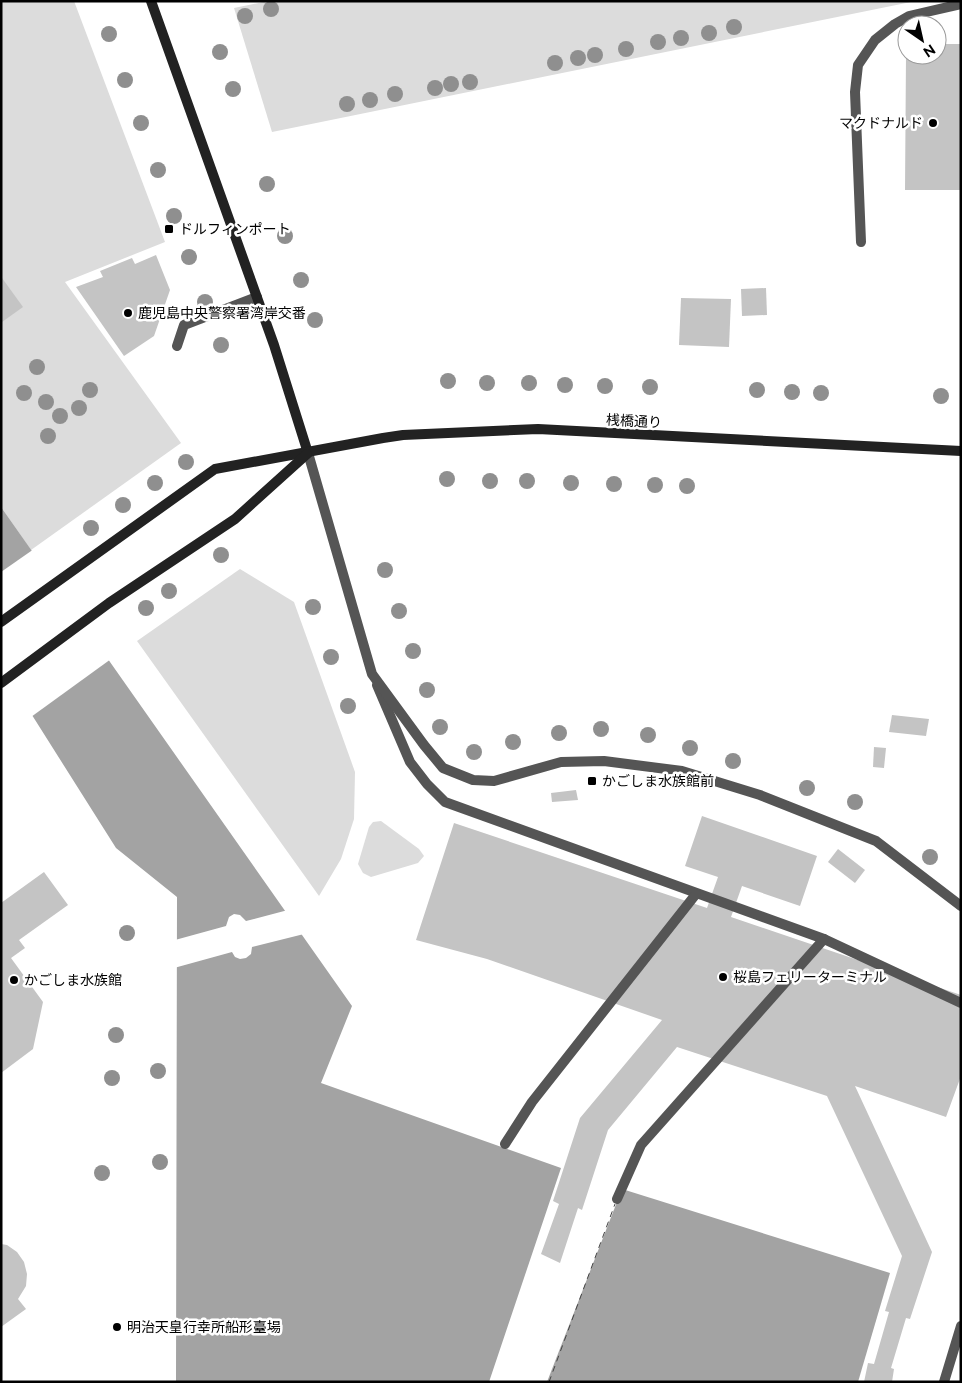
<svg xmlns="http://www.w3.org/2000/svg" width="962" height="1383" viewBox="0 0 962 1383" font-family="Raleway,'Noto Sans JP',sans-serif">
  <rect width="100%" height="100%" fill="#fff"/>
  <g fill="#dcdcdc">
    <polygon points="1,1 74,1 165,242 65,282 181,443 31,550 1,507"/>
    <polygon points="268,1 916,1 272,132 234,8"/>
    <polygon points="240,569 294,602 355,772 354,819 341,859 319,896 137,641"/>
    <polygon points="381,821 419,849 424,856 418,863 371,877 363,873 358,864 369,827 373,822"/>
  </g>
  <g fill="#a3a3a3">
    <polygon points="1,507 352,1006 321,1083 561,1168 489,1382 176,1381 177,897 116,848 1,666"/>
    <polygon points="622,1189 890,1273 858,1382 547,1382"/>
  </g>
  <g fill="#fff">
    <polygon points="34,549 111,659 31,717 1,671 1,572"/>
    <polygon points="288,910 304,934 252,947 251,954 246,958 240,959 235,957 232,952 174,968 175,940 226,926 229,917 234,914 240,915 246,921"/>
  </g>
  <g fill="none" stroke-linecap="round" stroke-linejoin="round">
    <polyline stroke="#444" stroke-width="1" stroke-dasharray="6 5" stroke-linecap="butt" points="549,1382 615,1204"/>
  </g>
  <g fill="#c4c4c4">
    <polygon points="937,44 961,44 961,190 905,190 906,55 937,55"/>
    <polygon points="156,255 170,290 154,336 124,356 76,287 103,277 100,271 132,258 135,264"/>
    <polygon points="2,278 23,307 2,322 1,321"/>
    <polygon points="766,288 767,315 742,316 741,289"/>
    <polygon points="681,298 731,299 729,347 679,345"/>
    <polygon points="892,715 929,719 926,736 889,732"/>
    <polygon points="874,747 886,748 884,768 873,767"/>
    <polygon points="576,790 578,800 552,802 551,793"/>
    <polygon points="702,816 817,856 800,906 742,886 731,917 961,995 961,1076 946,1117 855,1086 932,1252 910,1319 906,1318 891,1368 894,1369 892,1382 864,1382 868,1363 874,1364 889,1312 885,1311 902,1256 827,1096 677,1047 608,1130 582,1210 578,1208 560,1263 541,1254 559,1204 553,1201 580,1118 662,1020 487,959 416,940 454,823 707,908 718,877 685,866"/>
    <polygon points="838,849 865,870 855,883 828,862"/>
    <polygon points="44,872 68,905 19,940 25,948 11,958 43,1002 33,1049 1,1073 1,903"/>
    <polygon points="1,1244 7,1245 17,1252 24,1262 27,1274 26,1286 18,1299 26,1309 1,1327"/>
  </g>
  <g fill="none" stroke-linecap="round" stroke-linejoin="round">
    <g stroke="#555" stroke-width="10">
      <polyline points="861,242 855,92 858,65 875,40 895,24 909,16 961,4"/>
      <polyline points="177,346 184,325 257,297"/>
      <polyline points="377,685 410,762 427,784 445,802 824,939 961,1003"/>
      <polyline points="505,1144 532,1102 696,894"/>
      <polyline points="617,1199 641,1145 824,939"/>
      <polyline points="944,1382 961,1326"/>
    </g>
    <polyline stroke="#555" stroke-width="10" points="308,453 372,674 424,745 443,768 473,780 494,781 561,762 604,761 682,771 760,795 876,841 961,906"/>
    <g stroke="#222" stroke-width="10">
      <polyline points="151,1 274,345 308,453"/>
      <polyline points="1,622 215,469 383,438 403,435 538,429 961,451"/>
      <polyline points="1,683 109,603 235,519 307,454"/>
    </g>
  </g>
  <g fill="#8f8f8f">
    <circle cx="271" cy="9" r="8"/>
    <circle cx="245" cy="16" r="8"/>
    <circle cx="734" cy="27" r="8"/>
    <circle cx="709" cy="33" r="8"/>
    <circle cx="109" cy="34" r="8"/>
    <circle cx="681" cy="38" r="8"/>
    <circle cx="658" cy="42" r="8"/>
    <circle cx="626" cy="49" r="8"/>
    <circle cx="220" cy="52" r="8"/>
    <circle cx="595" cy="55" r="8"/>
    <circle cx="578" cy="58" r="8"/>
    <circle cx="555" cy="63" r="8"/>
    <circle cx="125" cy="80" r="8"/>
    <circle cx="470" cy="82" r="8"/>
    <circle cx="451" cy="84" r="8"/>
    <circle cx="435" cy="88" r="8"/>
    <circle cx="233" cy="89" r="8"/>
    <circle cx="395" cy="94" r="8"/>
    <circle cx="370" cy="100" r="8"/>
    <circle cx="347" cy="104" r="8"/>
    <circle cx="141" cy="123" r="8"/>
    <circle cx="158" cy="170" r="8"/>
    <circle cx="267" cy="184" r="8"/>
    <circle cx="174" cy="216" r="8"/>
    <circle cx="285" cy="236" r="8"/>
    <circle cx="189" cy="257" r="8"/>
    <circle cx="301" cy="280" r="8"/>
    <circle cx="205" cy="302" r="8"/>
    <circle cx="315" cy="320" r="8"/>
    <circle cx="221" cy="345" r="8"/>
    <circle cx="37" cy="367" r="8"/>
    <circle cx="448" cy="381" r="8"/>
    <circle cx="487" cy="383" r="8"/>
    <circle cx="529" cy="383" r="8"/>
    <circle cx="565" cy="385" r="8"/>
    <circle cx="605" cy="386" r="8"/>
    <circle cx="650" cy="387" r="8"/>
    <circle cx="90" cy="390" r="8"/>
    <circle cx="757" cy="390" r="8"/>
    <circle cx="792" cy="392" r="8"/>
    <circle cx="24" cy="393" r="8"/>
    <circle cx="821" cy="393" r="8"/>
    <circle cx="941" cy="396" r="8"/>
    <circle cx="46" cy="402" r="8"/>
    <circle cx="79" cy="408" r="8"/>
    <circle cx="60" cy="416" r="8"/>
    <circle cx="48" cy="436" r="8"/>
    <circle cx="186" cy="462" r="8"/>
    <circle cx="447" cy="479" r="8"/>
    <circle cx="490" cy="481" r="8"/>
    <circle cx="527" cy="481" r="8"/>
    <circle cx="155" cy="483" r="8"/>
    <circle cx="571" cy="483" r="8"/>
    <circle cx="614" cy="484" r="8"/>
    <circle cx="655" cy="485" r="8"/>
    <circle cx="687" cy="486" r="8"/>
    <circle cx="123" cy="505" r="8"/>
    <circle cx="91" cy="528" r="8"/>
    <circle cx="221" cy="555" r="8"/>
    <circle cx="385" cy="570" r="8"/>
    <circle cx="169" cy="591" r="8"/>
    <circle cx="313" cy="607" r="8"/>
    <circle cx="146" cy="608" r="8"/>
    <circle cx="399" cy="611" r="8"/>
    <circle cx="413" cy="651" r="8"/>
    <circle cx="331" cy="657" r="8"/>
    <circle cx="427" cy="690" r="8"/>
    <circle cx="348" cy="706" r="8"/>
    <circle cx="440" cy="727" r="8"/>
    <circle cx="601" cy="729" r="8"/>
    <circle cx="559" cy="733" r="8"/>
    <circle cx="648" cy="735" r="8"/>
    <circle cx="513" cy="742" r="8"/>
    <circle cx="690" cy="748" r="8"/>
    <circle cx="474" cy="752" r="8"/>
    <circle cx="733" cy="761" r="8"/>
    <circle cx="807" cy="788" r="8"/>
    <circle cx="855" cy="802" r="8"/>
    <circle cx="930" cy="857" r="8"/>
    <circle cx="127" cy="933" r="8"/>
    <circle cx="116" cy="1035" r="8"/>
    <circle cx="158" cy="1071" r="8"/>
    <circle cx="112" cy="1078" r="8"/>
    <circle cx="160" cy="1162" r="8"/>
    <circle cx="102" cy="1173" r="8"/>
  </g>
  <g fill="#000" stroke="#fff" stroke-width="2">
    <circle cx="933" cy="123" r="5"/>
    <rect x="164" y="224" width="10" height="10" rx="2.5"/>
    <circle cx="128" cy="313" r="5"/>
    <rect x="587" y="776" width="10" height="10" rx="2.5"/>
    <circle cx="723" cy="977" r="5"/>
    <circle cx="14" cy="980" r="5"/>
    <circle cx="117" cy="1327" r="5"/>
  </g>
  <g text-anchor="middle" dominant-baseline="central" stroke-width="5" stroke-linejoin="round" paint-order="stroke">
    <g font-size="14" fill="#000" stroke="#fff" text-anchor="start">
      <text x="923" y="123" text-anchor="end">マクドナルド</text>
      <text x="179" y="229">ドルフィンポート</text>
      <text x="138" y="313">鹿児島中央警察署湾岸交番</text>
      <text x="602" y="781">かごしま水族館前</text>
      <text x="733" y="977">桜島フェリーターミナル</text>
      <text x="24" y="980">かごしま水族館</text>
      <text x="127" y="1327">明治天皇行幸所船形臺場</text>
    </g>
    <g font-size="14" fill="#000" stroke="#fff">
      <text transform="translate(634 421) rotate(3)">桟橋通り</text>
    </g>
  </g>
  <rect width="962" height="1383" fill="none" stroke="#000000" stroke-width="5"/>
  <g transform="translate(922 40) rotate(146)"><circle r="24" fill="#ffffff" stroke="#999999"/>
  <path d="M0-4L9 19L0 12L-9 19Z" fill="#000000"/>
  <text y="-8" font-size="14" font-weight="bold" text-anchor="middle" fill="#000000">N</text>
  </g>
</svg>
